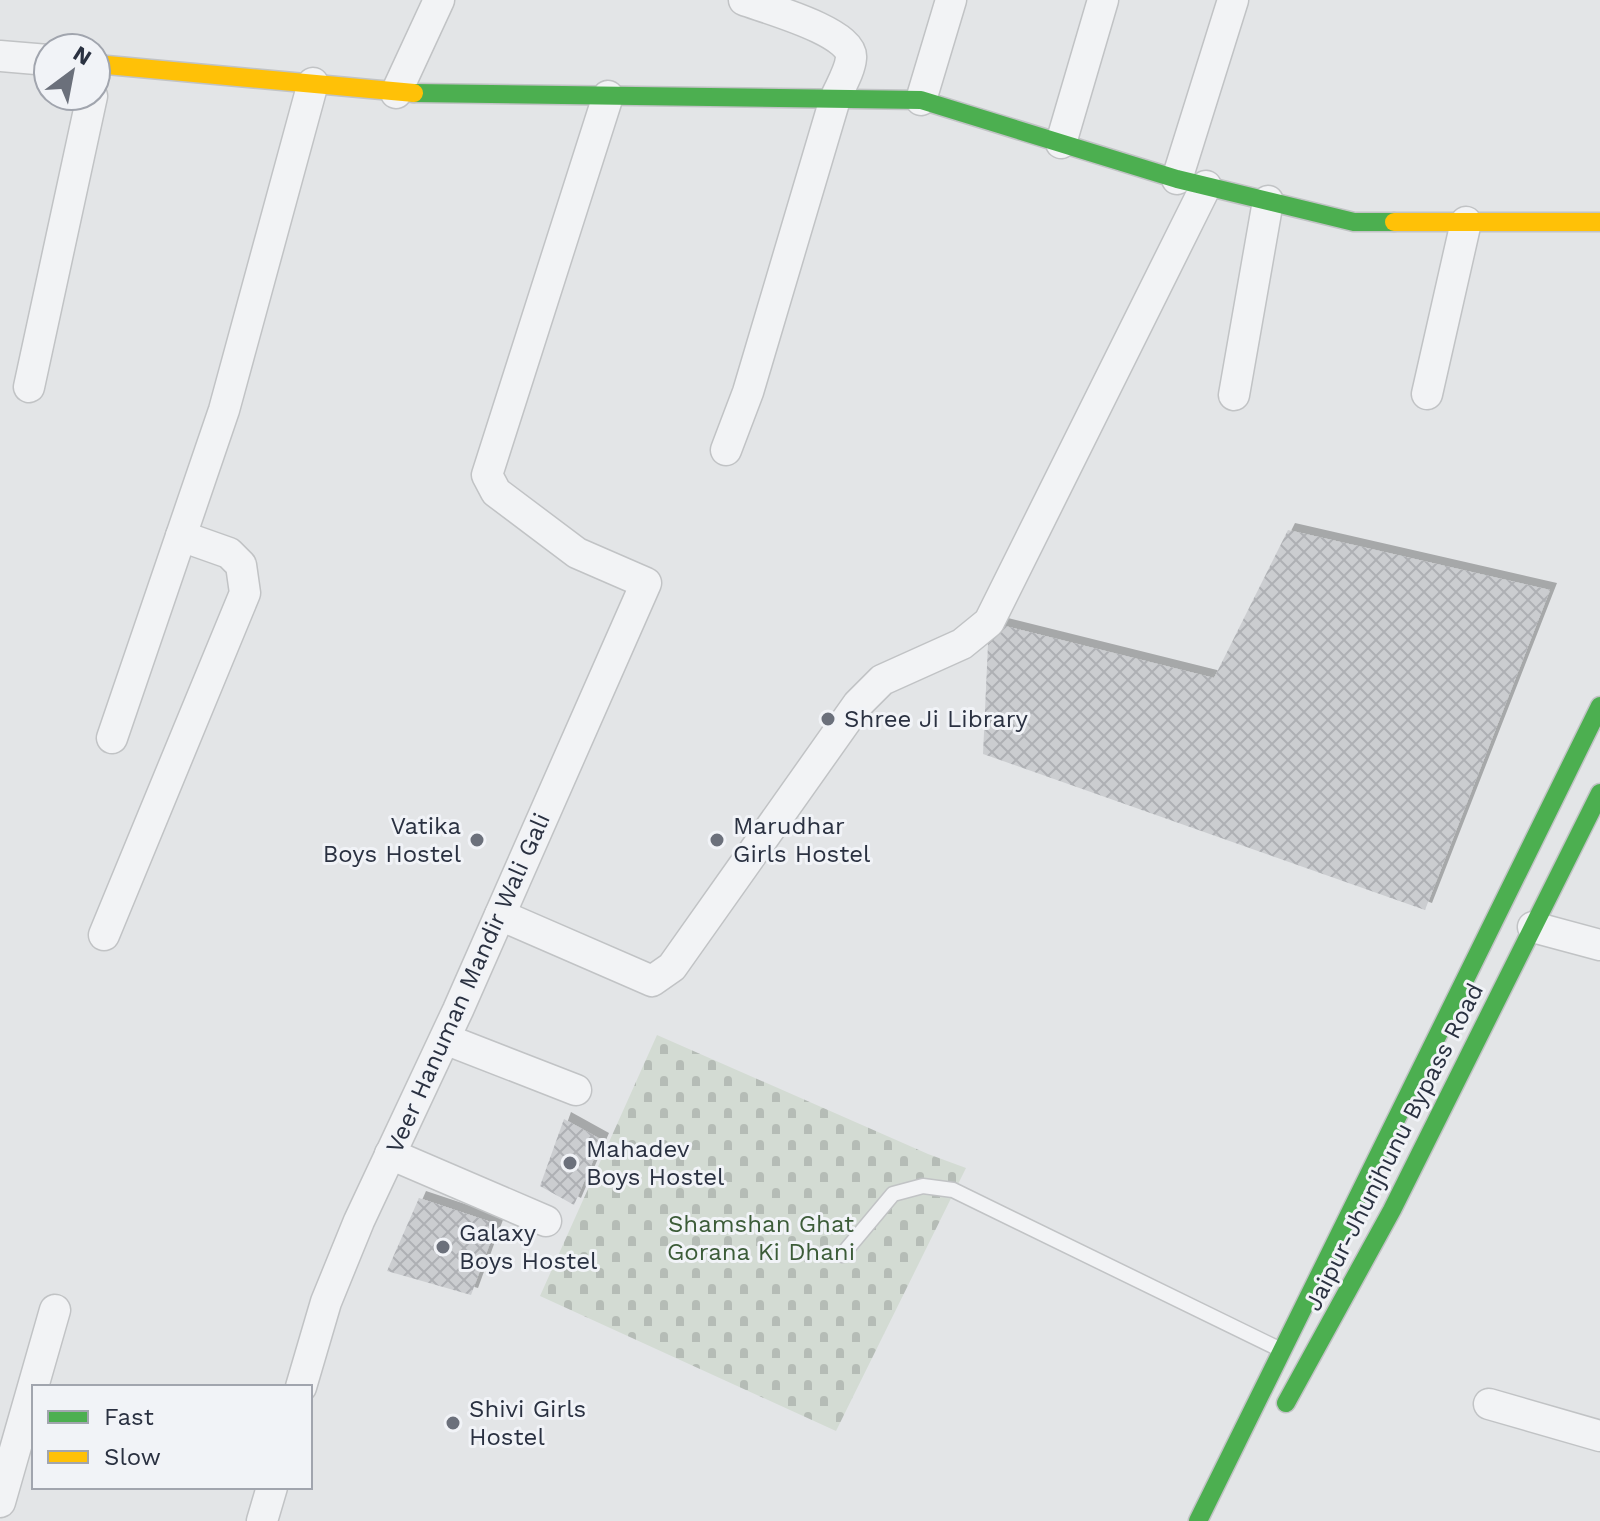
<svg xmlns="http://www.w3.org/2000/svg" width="1600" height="1521" viewBox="0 0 1600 1521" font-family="'Work Sans',sans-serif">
  <defs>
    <pattern id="cemetery-stones" width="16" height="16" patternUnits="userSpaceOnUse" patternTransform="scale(2)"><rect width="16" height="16" fill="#d3dbd3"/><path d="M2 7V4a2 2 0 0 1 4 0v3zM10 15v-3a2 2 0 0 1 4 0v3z" fill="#b5bcb6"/></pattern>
    <pattern id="building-cross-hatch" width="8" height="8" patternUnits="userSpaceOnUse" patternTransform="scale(2)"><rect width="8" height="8" fill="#cbcdd0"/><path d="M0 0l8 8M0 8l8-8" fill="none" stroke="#aeb0b4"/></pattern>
    <filter id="shadow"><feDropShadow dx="7" dy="-7" stdDeviation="0" flood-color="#0004"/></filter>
  </defs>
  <rect width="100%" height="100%" fill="#e3e5e7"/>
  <polygon fill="url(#cemetery-stones)" points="657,1035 928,1154 966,1168 836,1431 540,1296"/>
  <g fill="url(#building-cross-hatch)" filter="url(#shadow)">
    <polygon points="1288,530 1550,590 1425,910 983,754 989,622 1214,678"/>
    <polygon points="564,1119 602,1140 574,1205 540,1186"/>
    <polygon points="419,1198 497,1224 471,1295 387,1271"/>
  </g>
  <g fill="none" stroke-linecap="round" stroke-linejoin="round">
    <g stroke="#c1c3c5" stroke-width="17">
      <polyline id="lane" points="842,1255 893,1194 923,1186 953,1190 1279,1349"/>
    </g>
    <g stroke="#c1c3c5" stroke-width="33">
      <g id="street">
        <polyline points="0,56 48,60"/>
        <polyline points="396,93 439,0"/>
        <polyline points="921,100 951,0"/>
        <polyline points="1061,143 1103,0"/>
        <polyline points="1177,179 1233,0"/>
        <polyline points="29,387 92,96"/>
        <polyline points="1427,394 1466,222"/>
        <polyline points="1234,395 1268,201"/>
        <path d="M 726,450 L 748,392 L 835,99 C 840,87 850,71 851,58 C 854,32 765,8 744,0"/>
        <polyline points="112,738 224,410 313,83"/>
        <polyline points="500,915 652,981 672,967 858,704 882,680 962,644 989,622 1206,186"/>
        <polyline points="1533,927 1600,945"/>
        <polyline points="104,935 245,593 241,565 229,553 181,536"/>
        <polyline points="445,1039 576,1090"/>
        <polyline points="390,1154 546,1221"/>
        <polyline points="301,1387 326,1302 359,1221 458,1010 646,583 577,553 496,492 487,475 608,96"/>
        <polyline points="1489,1404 1600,1436"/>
        <polyline points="0,1502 55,1310"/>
        <polyline points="262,1521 272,1487"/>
      </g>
    </g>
    <g stroke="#c1c3c5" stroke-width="21">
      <g id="fast">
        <polyline points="414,93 921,100 1177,179 1354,222 1394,222"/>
        <polyline points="1286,1403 1392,1210 1600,793"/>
        <polyline points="1198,1521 1600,706"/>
      </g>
    </g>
    <g stroke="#c1c3c5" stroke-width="21">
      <g id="slow">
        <polyline points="96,64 414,93"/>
        <polyline points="1394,222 1600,222"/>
      </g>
    </g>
    <use href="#lane" stroke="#f2f3f5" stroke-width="14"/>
    <use href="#street" stroke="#f2f3f5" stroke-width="30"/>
    <use href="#fast" stroke="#4caf50" stroke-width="18"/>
    <use href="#slow" stroke="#ffc107" stroke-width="18"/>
  </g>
  <g fill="#6b707b" stroke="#f1f3f7" stroke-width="3">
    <circle cx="828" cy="719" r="8"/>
    <circle cx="477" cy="840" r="8"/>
    <circle cx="717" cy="840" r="8"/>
    <circle cx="570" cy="1163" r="8"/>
    <circle cx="443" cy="1247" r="8"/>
    <circle cx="453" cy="1423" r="8"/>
  </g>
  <g text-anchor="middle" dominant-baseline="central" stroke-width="6" stroke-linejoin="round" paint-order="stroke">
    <g font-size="24" fill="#2a3141" stroke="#f1f3f7" text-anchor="start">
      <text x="844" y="719">Shree Ji Library</text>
      <text x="461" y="826" text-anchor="end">Vatika<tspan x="461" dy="28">Boys Hostel</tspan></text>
      <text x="733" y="826">Marudhar<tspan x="733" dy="28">Girls Hostel</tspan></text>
      <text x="586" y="1149">Mahadev<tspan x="586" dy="28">Boys Hostel</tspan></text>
      <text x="459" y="1233">Galaxy<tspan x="459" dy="28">Boys Hostel</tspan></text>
      <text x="469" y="1409">Shivi Girls<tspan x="469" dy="28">Hostel</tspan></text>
    </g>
    <g font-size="24" fill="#2a3141" stroke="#f1f3f7">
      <text transform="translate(468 983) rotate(-66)">Veer Hanuman Mandir Wali Gali</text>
      <text transform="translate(1394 1147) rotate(-63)">Jaipur-Jhunjhunu Bypass Road</text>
    </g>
    <g font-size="24" fill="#3c5c38" stroke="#f1f3f7">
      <text x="761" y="1224">Shamshan Ghat<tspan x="761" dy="28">Gorana Ki Dhani</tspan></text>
    </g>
  </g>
  <rect x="32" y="1385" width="280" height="104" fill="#f1f3f7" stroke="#a1a5ae" stroke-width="2"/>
  <rect x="48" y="1411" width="40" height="12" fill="#4caf50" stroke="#a1a5ae" stroke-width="2"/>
  <text x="104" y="1425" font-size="24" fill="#2a3141">Fast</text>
  <rect x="48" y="1451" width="40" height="12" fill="#ffc107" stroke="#a1a5ae" stroke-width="2"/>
  <text x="104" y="1465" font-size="24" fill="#2a3141">Slow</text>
  <g transform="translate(72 72) rotate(32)"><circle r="38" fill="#f1f3f7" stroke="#a1a5ae" stroke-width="2"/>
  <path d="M0-6L14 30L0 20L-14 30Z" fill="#6b707b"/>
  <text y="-12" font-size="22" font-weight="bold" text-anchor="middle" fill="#2a3141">N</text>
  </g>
</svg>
